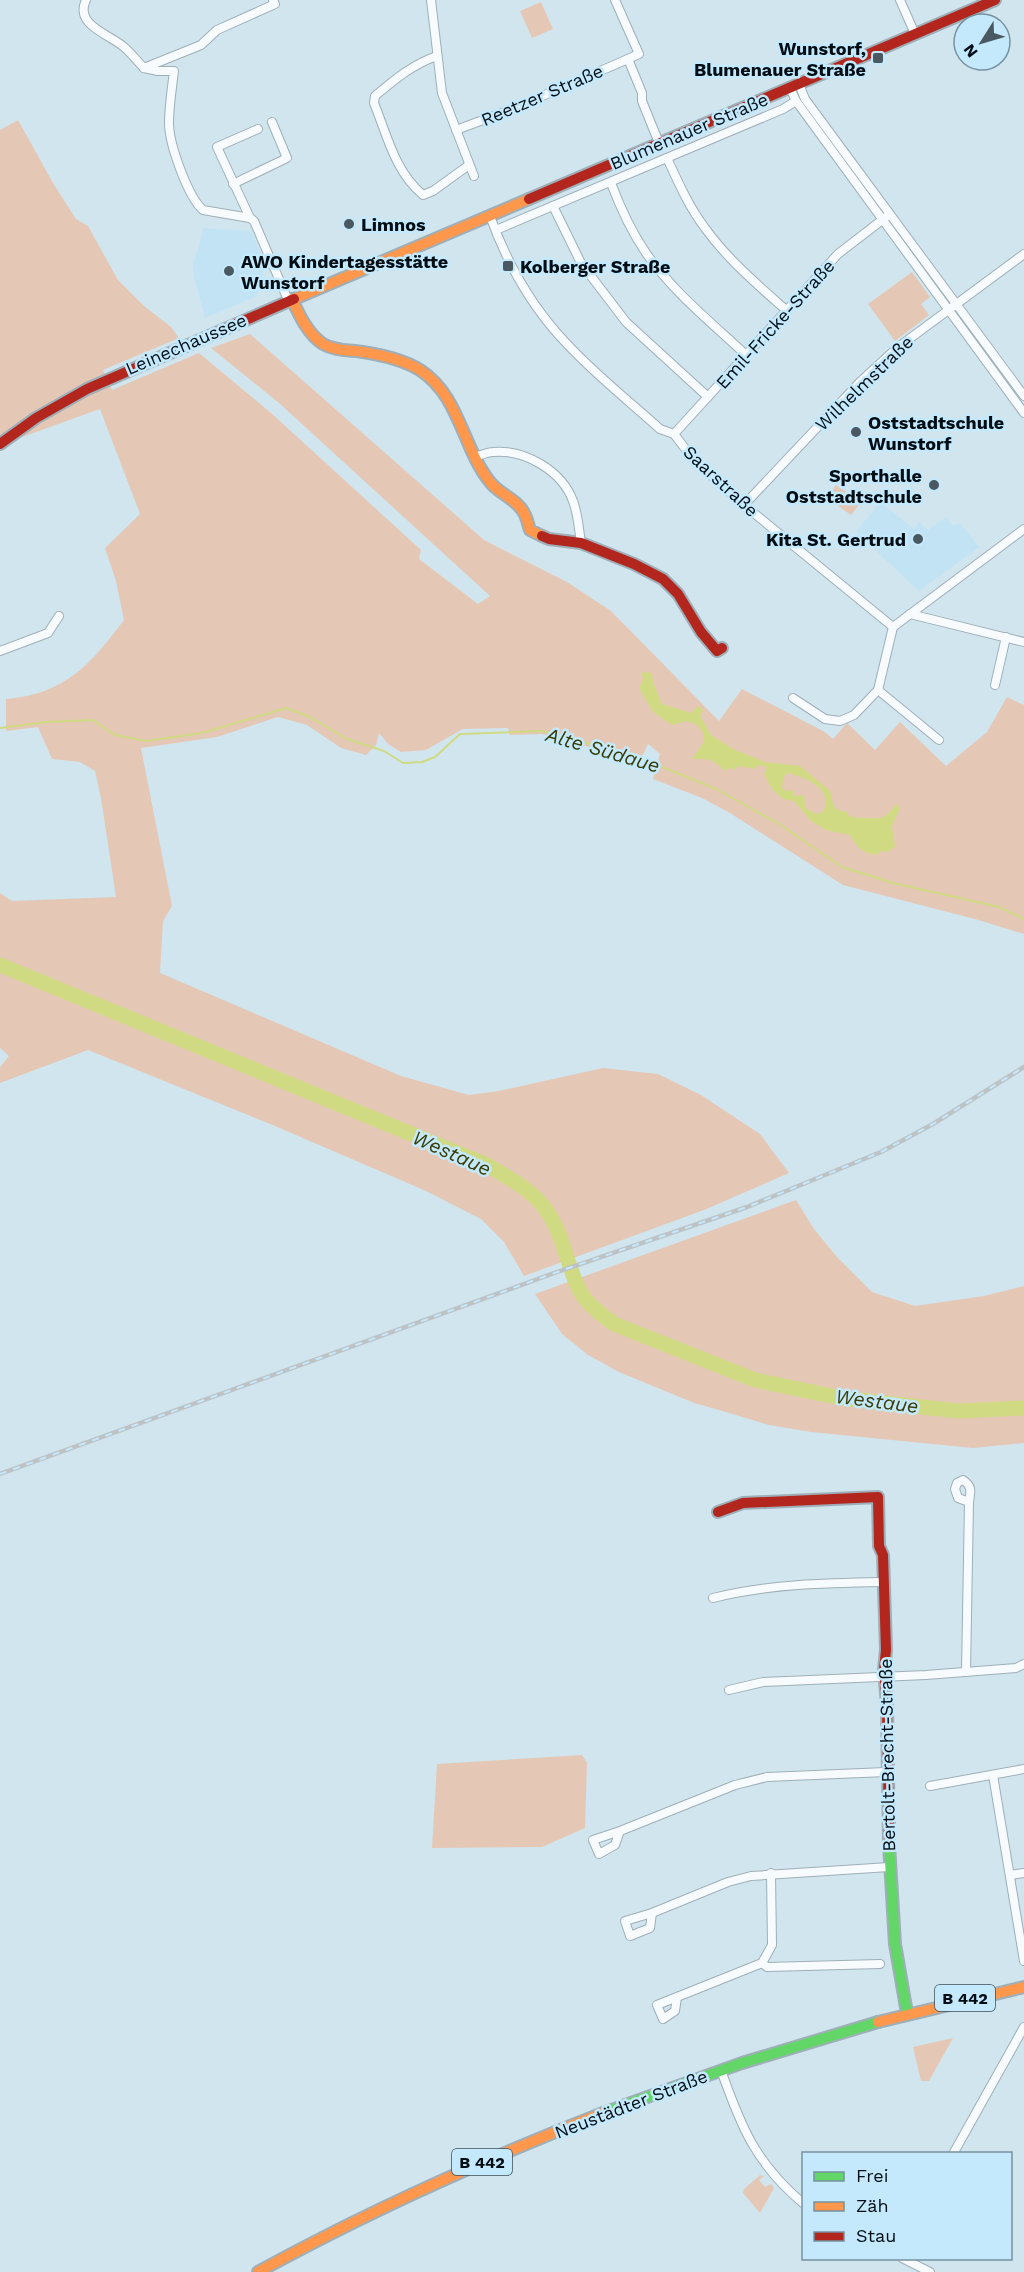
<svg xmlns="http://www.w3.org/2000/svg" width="1024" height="2272" viewBox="0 0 1024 2272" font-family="'Work Sans',sans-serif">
  <rect width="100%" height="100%" fill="#d1e5ef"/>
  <g fill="#c2e3f4">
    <polygon points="204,228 251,231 266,265 257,296 205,318 194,277 193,265"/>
    <polygon points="880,502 914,529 919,522 928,530 946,517 953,526 960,523 979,547 919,591 856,532"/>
  </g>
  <g fill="#e4c8b5">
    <polygon points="541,2 553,29 532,38 520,11"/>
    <path d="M 18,120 L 53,183 L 76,219 L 88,226 L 118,280 L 144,306 L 171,327 L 179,338 L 103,370 L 112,390 L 199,353 L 271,413 L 421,550 L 419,559 L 478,604 L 490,596 L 279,403 L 211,348 L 250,334 L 484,540 L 567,582 L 611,611 L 719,721 L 742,689 L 825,732 L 833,739 L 847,723 L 875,750 L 900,722 L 946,766 L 987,732 L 1007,697 L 1024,705 L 1024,934 L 975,919 L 843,885 L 730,813 L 702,798 L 653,779 L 660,754 L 648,744 L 640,761 L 542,734 L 510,735 L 508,728 L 463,729 L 426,750 L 401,752 L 388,744 L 379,733 L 376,745 L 366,755 L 341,748 L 307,725 L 278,717 L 217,737 L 141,748 L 172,906 L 163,921 L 160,973 L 401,1076 L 469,1095 L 499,1091 L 603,1068 L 658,1074 L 701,1095 L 760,1134 L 789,1173 L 704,1210 L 524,1276 L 504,1242 L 481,1219 L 426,1191 L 275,1126 L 88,1050 L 0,1083 L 0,1067 L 9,1056 L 0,1048 L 0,893 L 12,901 L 116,897 L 101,798 L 95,771 L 80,762 L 52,759 L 38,727 L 6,731 L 6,699 C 65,694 90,665 124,620 L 116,581 L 105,548 L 140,514 L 100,409 L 0,445 L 0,130 Z"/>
    <polygon points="912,272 930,297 921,304 929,315 895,341 868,304"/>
    <polygon points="836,485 861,502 851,515 827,498"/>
    <polygon points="796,1200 814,1229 837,1257 872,1292 915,1306 984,1296 1024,1286 1024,1443 973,1448 811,1432 769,1425 719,1410 694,1403 619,1372 588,1355 562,1334 535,1294"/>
    <polygon points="582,1755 587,1763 585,1828 542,1847 432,1848 437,1764"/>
    <polygon points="953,2038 929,2081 921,2081 913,2047"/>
    <polygon points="760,2175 764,2176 759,2180 765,2187 771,2184 774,2188 760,2213 743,2193 744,2189"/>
  </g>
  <path fill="#cfda82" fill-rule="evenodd" d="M 642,672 L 652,673 L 653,682 L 662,704 L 691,713 L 698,706 L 703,710 L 700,716 L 711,735 L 733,749 L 765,762 L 800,766 L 830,791 C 833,804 832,810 847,812 L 847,814 C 852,818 855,817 861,818 C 881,818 883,822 896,804 L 900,808 L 892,826 L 895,847 L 887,852 L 879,851 L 878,855 C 862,853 858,849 850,835 L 826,830 L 811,821 L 794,801 L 783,799 L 772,789 L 764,774 L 767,767 L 758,765 L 755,769 L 738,766 L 735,770 L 729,768 L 725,771 C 711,758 710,759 692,759 L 704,742 L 703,732 L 696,724 L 686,721 L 672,725 L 653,712 L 639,688 L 643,680 ZM 787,773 C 804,776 836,790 823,812 L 816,814 L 805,808 L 804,795 L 793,796 L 793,790 L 786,791 L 782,788 L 783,778 Z"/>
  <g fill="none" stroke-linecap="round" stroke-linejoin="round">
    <polyline stroke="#cfda82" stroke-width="2" points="0,728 46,722 93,720 115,735 146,741 202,733 286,708 310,717 347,739 384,751 403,763 422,762 435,757 460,734 542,731 638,757 716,789 779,824 842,867 893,883 999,907 1024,919"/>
    <path stroke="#cfda82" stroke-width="15" d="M 0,965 L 487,1165 C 507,1177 533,1190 546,1210 C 563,1233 566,1262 578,1287 C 584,1302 601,1314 614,1324 L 755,1380 L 841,1398 L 958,1411 L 1024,1408"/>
    <g stroke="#9eafb8" stroke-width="10">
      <g id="street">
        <path d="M 86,0 C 74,25 109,34 124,47 C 131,53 137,61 144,68"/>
        <polyline points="431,0 442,93 474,176"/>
        <polyline points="615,0 639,54 628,59 642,93 642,101 659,143"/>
        <polyline points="900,0 915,34"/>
        <path d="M 437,56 C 413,64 394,80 375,96 L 374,103 C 387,135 395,172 423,195 L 433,191 L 469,165"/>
        <path d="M 144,68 L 158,71 L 174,71 C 172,88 169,106 169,123 C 169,144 188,197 203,210 L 250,218 L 254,221 L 288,300"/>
        <polyline points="144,68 201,45 217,30 275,4 273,0"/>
        <polyline points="799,84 805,99 1024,396"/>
        <polyline points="790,88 796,101 1024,413"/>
        <polyline points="456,130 510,110 628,59"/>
        <path d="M 667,158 C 678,182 689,207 705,228 C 728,260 758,285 787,311"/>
        <path d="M 611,183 C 620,207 631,231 646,253 C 673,292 712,323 746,355"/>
        <polyline points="233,184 287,158 272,122"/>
        <polyline points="553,206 581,263 626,322 708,397"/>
        <path d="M 490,216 C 507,263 533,309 568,345 C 596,375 630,402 660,429 L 674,434 L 694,460 L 744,505 L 893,627"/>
        <polyline points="250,218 217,147 258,129"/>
        <polyline points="496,230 783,109 796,101"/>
        <polyline points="674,434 838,254 886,217"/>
        <path d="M 475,457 C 481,455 488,452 493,452 C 525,449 562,471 573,501 C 578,514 579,530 581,543"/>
        <polyline points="744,505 860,382 897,348 1024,254"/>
        <polyline points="910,614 1024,642"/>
        <polyline points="893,627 1024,529"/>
        <polyline points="0,651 48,633 59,616"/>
        <polyline points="995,685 1006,637"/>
        <polyline points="878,690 939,740"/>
        <polyline points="793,698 825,719 840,721 854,715 878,690 893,627"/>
        <path d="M 713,1598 C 769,1584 825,1583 883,1582"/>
        <path d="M 966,1672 L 969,1502 C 971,1491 972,1486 963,1480 L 957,1483 L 955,1489 L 958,1498 L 969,1502"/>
        <polyline points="729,1690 763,1682 926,1675 1016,1668 1024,1664"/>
        <polyline points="993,1775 1024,1961"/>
        <polyline points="930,1786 1024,1769"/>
        <polyline points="620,1831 615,1845 599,1854 593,1840 620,1831 735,1785 767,1777 886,1772"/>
        <polyline points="1010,1875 1024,1873"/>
        <polyline points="652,1913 650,1928 630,1936 625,1921 652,1913 728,1882 751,1876 889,1867"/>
        <polyline points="762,1963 767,1967 880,1964"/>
        <polyline points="677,1997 675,2011 663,2019 657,2005 762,1963 772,1945 771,1873"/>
        <path d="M 721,2070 C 741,2127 756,2164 804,2204"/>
        <polyline points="953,2154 1024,2027"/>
        <polyline points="902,2258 930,2272"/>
      </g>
    </g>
    <g stroke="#9eafb8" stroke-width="14">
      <g id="fast">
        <polyline points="889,1844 895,1944 907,2013"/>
        <polyline points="603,2113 742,2063 878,2022"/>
      </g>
    </g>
    <g stroke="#9eafb8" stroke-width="14">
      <g id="slow">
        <path d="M 292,299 C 299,315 308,334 323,344 C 335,351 350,350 363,352 C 382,355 404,360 420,370 C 460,396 462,447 490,482 C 499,494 517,499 524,513 C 527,518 528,524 530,530 L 542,536"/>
        <polyline points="294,299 529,199"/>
        <polyline points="878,2022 1024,1987"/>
        <path d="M 258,2272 C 369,2211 485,2159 603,2113"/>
      </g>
    </g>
    <g stroke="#9eafb8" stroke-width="14">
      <g id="jam">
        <polyline points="529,199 995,0"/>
        <polyline points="0,444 36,418 87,389 294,299"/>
        <polyline points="542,536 549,539 581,543 634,564 663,579 678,594 701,632 717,651 722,648"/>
        <polyline points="718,1512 743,1503 878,1497 879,1546 883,1555 886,1650 884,1670 887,1704 889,1844"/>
      </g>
    </g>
    <use href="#street" stroke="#f8fbfd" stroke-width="8"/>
    <use href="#fast" stroke="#63d668" stroke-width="10"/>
    <use href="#slow" stroke="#ff974d" stroke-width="10"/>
    <use href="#jam" stroke="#b3261e" stroke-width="10"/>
    <g stroke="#bdc2c5" stroke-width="4.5">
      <polyline id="rail" points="0,1474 560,1271 747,1207 881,1152 933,1124 1024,1067"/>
    </g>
    <use href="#rail" stroke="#c4e9fc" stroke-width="2" stroke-dasharray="7" stroke-linecap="butt"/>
  </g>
  <g fill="#4a5961" stroke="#c4e9fc" stroke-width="2">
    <rect x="872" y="52" width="12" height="12" rx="3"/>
    <circle cx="349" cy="224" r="6"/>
    <rect x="502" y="260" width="12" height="12" rx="3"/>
    <circle cx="229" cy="271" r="6"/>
    <circle cx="856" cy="432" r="6"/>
    <circle cx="934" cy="485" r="6"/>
    <circle cx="918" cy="539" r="6"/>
  </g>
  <g text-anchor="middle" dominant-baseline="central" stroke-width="5" stroke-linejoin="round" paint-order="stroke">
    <g fill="#c4e9fc" stroke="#3c4f5a" stroke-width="1.5">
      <rect x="935" y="1985" width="60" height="26" rx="4.5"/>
      <rect x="452" y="2149" width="60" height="26" rx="4.5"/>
    </g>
    <g font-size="16" font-weight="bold" fill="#010d15">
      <text x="965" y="1998">B 442</text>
      <text x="482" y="2162">B 442</text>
    </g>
    <g font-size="18" font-weight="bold" fill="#010d15" stroke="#c4e9fc" text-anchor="start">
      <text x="866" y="48" text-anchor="end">Wunstorf,<tspan x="866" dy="21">Blumenauer Straße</tspan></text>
      <text x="361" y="224">Limnos</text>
      <text x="241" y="261">AWO Kindertagesstätte<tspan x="241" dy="21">Wunstorf</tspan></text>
      <text x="520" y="266">Kolberger Straße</text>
      <text x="868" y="422">Oststadtschule<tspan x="868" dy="21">Wunstorf</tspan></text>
      <text x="922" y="475" text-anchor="end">Sporthalle<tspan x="922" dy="21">Oststadtschule</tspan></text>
      <text x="906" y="539" text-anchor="end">Kita St. Gertrud</text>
    </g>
    <g font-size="18" fill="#010d15" stroke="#c4e9fc">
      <text transform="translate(542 95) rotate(-23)">Reetzer Straße</text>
      <text transform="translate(689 131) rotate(-23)">Blumenauer Straße</text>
      <text transform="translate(775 324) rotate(-48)">Emil-Fricke-Straße</text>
      <text transform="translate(186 344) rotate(-23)">Leinechaussee</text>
      <text transform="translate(864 383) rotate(-44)">Wilhelmstraße</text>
      <text transform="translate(721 481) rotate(43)">Saarstraße</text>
      <text transform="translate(887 1755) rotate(-91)">Bertolt-Brecht-Straße</text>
      <text transform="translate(631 2104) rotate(-21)">Neustädter Straße</text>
    </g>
    <g font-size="20" font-style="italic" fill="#3a3c05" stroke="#c4e9fc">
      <text transform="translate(603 750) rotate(16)">Alte Südaue</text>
      <text transform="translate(452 1153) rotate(24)">Westaue</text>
      <text transform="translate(877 1401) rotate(7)">Westaue</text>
    </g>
  </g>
  <rect x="802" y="2152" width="210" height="108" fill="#c4e9fc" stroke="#7691a0" stroke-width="1.5"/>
  <rect x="814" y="2172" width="30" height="9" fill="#63d668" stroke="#7691a0" stroke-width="1.5"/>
  <text x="856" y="2182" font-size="18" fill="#010d15">Frei</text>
  <rect x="814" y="2202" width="30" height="9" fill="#ff974d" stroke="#7691a0" stroke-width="1.5"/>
  <text x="856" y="2212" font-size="18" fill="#010d15">Zäh</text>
  <rect x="814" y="2232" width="30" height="9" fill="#b3261e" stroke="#7691a0" stroke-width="1.5"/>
  <text x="856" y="2242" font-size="18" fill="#010d15">Stau</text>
  <g transform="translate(982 42) rotate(233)"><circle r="28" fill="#c4e9fc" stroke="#7691a0" stroke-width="1.5"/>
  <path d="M0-4.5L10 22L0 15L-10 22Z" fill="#4a5961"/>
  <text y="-9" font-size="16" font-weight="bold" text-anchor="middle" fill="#010d15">N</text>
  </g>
</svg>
